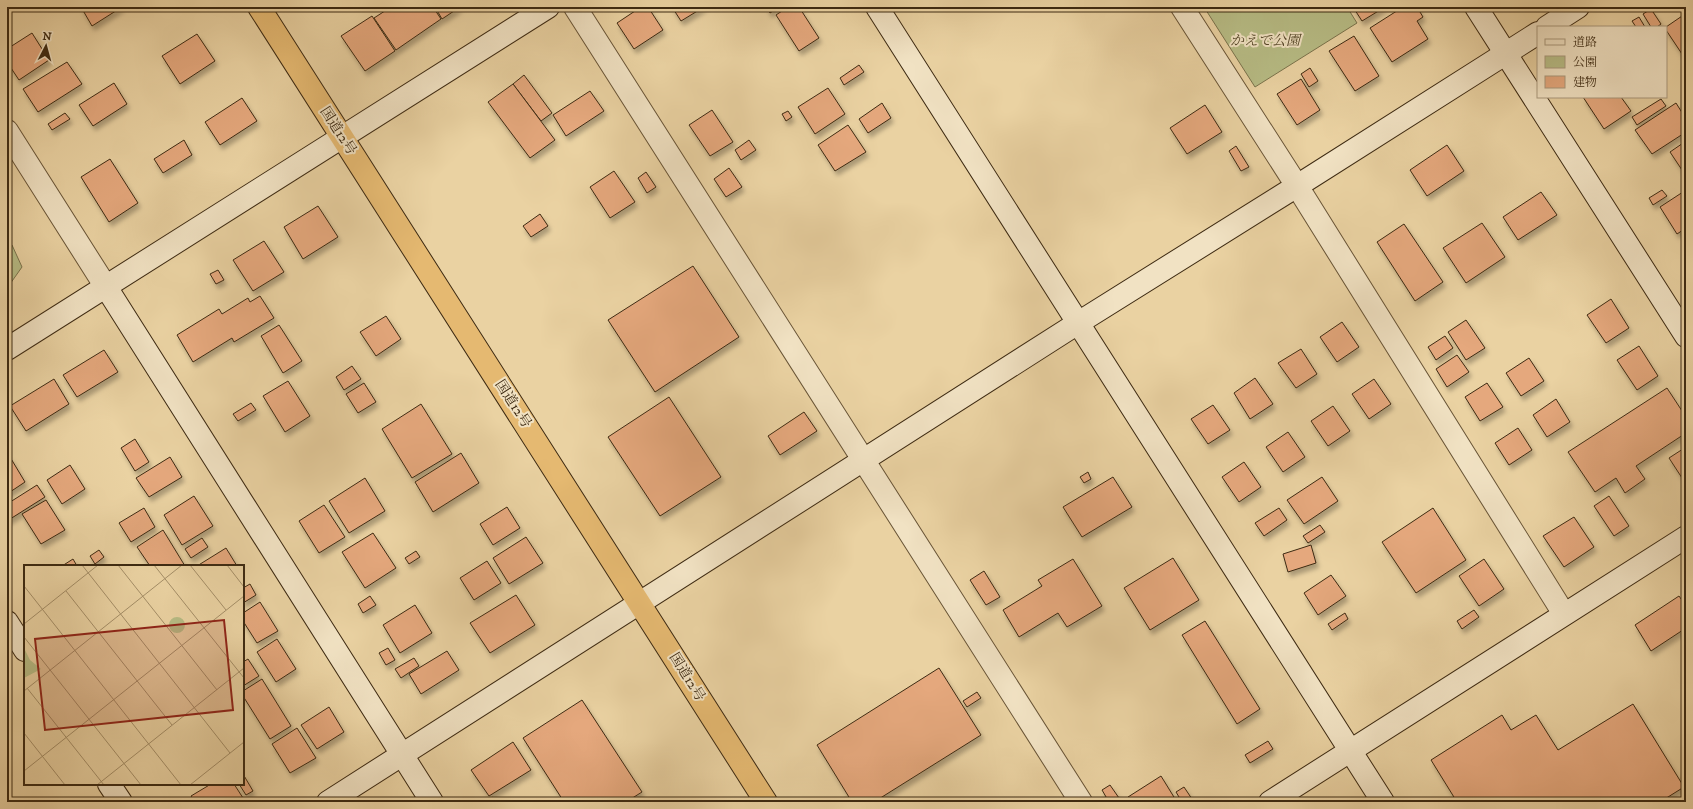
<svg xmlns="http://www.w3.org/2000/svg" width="1693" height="809" viewBox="0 0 1693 809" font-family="'IM FELL DW Pica','Noto Serif JP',serif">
  <defs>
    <filter id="shadow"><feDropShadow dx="2.5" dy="4.5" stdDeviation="2" flood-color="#0004"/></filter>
  </defs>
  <rect width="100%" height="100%" fill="#ead2a2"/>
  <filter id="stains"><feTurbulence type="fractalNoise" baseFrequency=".005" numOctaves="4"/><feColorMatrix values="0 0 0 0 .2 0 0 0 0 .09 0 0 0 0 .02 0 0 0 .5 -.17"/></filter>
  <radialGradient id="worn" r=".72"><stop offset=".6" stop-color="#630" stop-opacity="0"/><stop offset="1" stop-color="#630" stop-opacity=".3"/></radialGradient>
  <g fill="#b7bc85" stroke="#7a734c">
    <polygon points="1204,7 1347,7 1357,23 1255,87"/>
    <polygon points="7,242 12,245 22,267 10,284 7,285"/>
  </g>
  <g fill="#e5a87d" stroke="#3d2a12" filter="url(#shadow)">
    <polygon points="81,7 122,7 92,26"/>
    <polygon points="391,7 433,7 441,19 396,50 374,18"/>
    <polygon points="435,7 460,7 442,19"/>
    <polygon points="641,7 648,7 663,30 634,49 617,23"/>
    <polygon points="672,7 704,7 681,21"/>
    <polygon points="766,7 779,7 770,13"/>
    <polygon points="788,7 799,7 819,38 799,51 776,15"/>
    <polygon points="1353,7 1385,7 1362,21"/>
    <polygon points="1403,7 1417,7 1423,17 1417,21 1428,39 1392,62 1370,28"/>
    <polygon points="1651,9 1661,24 1657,27 1651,27 1643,14"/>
    <polygon points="1685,14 1686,15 1686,60 1666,30 1666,27"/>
    <polygon points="372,16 395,51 365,71 341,36"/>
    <polygon points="1639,17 1645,27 1636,27 1632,21"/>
    <polygon points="32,33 49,60 19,80 7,62 7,49"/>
    <polygon points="197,34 215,61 180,84 162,56"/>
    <polygon points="1354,36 1379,76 1355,91 1329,51"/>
    <polygon points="67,62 82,84 38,112 23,89"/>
    <polygon points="859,65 864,72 844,85 840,78"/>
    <polygon points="1310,68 1318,81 1309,87 1301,74"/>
    <polygon points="524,75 552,113 541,121 513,84"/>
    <polygon points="1301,79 1320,110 1297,125 1277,94"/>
    <polygon points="114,83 127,104 93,126 79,105"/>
    <polygon points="513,84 555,140 530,158 488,102"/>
    <polygon points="828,88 845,114 815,134 798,107"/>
    <polygon points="590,91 604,111 566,136 553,115"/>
    <polygon points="1583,97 1621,97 1631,111 1604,129"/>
    <polygon points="242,98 257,121 220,145 205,122"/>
    <polygon points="1661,99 1666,106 1637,125 1632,117"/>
    <polygon points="882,103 891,118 868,133 859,119"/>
    <polygon points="1676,103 1686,119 1686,132 1652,154 1635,130"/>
    <polygon points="1205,105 1222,132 1187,154 1170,128"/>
    <polygon points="712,110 733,142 710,156 689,125"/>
    <polygon points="788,111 792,117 786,121 782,114"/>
    <polygon points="65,113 70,119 52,130 48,124"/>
    <polygon points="848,125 866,152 835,171 818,145"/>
    <polygon points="184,140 192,155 163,173 154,159"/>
    <polygon points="749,140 756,150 741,160 735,150"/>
    <polygon points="1686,141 1686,176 1670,152"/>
    <polygon points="1447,145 1464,171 1427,196 1410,170"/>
    <polygon points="1236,146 1249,167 1241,171 1229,151"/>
    <polygon points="110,159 138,203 109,222 81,177"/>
    <polygon points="729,168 742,187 726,197 714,179"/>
    <polygon points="614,171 635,202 610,218 590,187"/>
    <polygon points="646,172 656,187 647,193 638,178"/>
    <polygon points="1662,190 1667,196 1653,205 1649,198"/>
    <polygon points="1686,190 1686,228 1677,234 1660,207"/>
    <polygon points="1541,192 1557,215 1518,240 1503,217"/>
    <polygon points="318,206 338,237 303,259 284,227"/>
    <polygon points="540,214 548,226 531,237 523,226"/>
    <polygon points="1482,223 1505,257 1466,283 1443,248"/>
    <polygon points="1404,224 1443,282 1415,301 1377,242"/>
    <polygon points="264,241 284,272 253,291 233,260"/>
    <polygon points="693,266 739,337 655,392 608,320"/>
    <polygon points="218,270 224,280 216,284 210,274"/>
    <polygon points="260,296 274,318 234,342 232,338 193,362 177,335 219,309 222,314 248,298 250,302"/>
    <polygon points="1611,299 1629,328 1606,343 1587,315"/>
    <polygon points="386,316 401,339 376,356 360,332"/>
    <polygon points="1466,320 1485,348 1466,360 1448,332"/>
    <polygon points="1342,322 1359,347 1337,362 1320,337"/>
    <polygon points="279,325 302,361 283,373 261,336"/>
    <polygon points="1445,336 1453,348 1436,360 1428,347"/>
    <polygon points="1639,346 1658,376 1637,390 1617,360"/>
    <polygon points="1301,349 1317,374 1296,388 1278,363"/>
    <polygon points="104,350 118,372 77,397 63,375"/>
    <polygon points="1457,355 1469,372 1447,387 1436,369"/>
    <polygon points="1529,358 1544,381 1521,396 1506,373"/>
    <polygon points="352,366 361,379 344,390 336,377"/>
    <polygon points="1255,378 1273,404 1250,419 1234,393"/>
    <polygon points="54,379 69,404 26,431 10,406"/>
    <polygon points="1374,379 1391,404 1369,419 1352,394"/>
    <polygon points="288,381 310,416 285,432 263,396"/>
    <polygon points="364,383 376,402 358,413 346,394"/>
    <polygon points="1487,383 1503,407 1480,421 1465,397"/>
    <polygon points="1667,388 1686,417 1686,433 1636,466 1645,479 1625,493 1616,478 1595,492 1568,452"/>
    <polygon points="669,397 721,477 660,516 608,437"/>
    <polygon points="1556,399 1570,422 1547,437 1533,415"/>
    <polygon points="251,403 256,410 238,421 233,414"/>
    <polygon points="421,404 452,454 412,478 382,429"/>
    <polygon points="1213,405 1230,430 1208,444 1191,419"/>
    <polygon points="1333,406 1350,431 1328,446 1311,421"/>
    <polygon points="804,412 817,431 780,455 768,436"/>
    <polygon points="1518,428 1532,450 1509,465 1495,443"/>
    <polygon points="1288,432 1305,457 1283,472 1266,447"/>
    <polygon points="135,439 149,462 135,471 121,448"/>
    <polygon points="1686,447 1686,480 1684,481 1669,458"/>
    <polygon points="461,453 479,483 433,512 415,482"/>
    <polygon points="10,457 25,482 7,494 7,458"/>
    <polygon points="170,457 182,477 149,497 136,478"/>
    <polygon points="1244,462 1261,487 1239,502 1222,477"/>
    <polygon points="70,465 85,489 62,504 47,480"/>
    <polygon points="1088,472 1091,479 1084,483 1080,477"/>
    <polygon points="1113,477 1132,507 1082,537 1063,507"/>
    <polygon points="1322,477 1338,501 1304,524 1287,500"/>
    <polygon points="365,478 385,511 349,533 329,501"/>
    <polygon points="37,485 45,497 7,521 7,504"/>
    <polygon points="194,496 213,526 182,545 164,515"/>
    <polygon points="1609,496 1629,526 1614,536 1594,506"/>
    <polygon points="46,500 65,530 41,544 22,514"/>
    <polygon points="324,505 345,537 319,553 299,521"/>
    <polygon points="507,507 520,528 493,545 480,524"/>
    <polygon points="144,508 155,527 131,542 119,523"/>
    <polygon points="1279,508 1287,520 1264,536 1255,523"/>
    <polygon points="1433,508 1466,560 1416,593 1382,542"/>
    <polygon points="1574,517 1594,547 1564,567 1543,536"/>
    <polygon points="1320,525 1325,532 1308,543 1303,536"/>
    <polygon points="163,530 185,566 150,566 137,547"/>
    <polygon points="373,533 396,568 365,588 342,552"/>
    <polygon points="526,537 543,563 509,584 493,558"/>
    <polygon points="202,538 208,547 191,558 185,549"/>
    <polygon points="1311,545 1316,563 1288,572 1283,554"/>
    <polygon points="226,548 237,566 197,566"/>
    <polygon points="99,550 104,557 95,564 90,556"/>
    <polygon points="416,551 420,557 409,564 405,558"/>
    <polygon points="1173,558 1199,600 1150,630 1124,588"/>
    <polygon points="73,559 77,566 62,566"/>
    <polygon points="1073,559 1102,606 1067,627 1058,613 1019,637 1003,610 1042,586 1038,580"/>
    <polygon points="1484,559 1504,589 1479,606 1459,576"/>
    <polygon points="487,561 501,583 474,600 460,578"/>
    <polygon points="984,571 1000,597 986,605 970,580"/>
    <polygon points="1331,575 1346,596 1318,615 1304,593"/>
    <polygon points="250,584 256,595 243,603 243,588"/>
    <polygon points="516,595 535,625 490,653 470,623"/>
    <polygon points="370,596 376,605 363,613 358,604"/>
    <polygon points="1679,596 1686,606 1686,628 1651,651 1635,625"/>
    <polygon points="260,602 278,631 257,643 243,621 243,613"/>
    <polygon points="415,605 432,633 400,653 383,625"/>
    <polygon points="1474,610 1479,617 1462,629 1457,621"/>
    <polygon points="1345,613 1348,619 1332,630 1328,624"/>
    <polygon points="1205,621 1260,709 1237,724 1182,635"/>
    <polygon points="277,639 296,669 276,682 257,652"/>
    <polygon points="388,648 395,660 386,665 379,653"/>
    <polygon points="447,651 459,670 421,694 409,674"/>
    <polygon points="414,658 419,666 401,678 395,669"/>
    <polygon points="248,659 259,676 243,686 243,662"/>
    <polygon points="939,668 981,735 874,802 852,802 817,745"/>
    <polygon points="262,679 291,726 270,739 243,696 243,691"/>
    <polygon points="977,692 981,698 967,707 963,701"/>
    <polygon points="582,700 642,792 626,802 564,802 523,738"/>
    <polygon points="1633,704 1684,787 1660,802 1457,802 1431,760 1502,715 1511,730 1536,715 1558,750"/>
    <polygon points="329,707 344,732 317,749 301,725"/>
    <polygon points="297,728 316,758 290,773 272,744"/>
    <polygon points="1268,741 1273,749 1250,763 1245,755"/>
    <polygon points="513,742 531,770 489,796 471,770"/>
    <polygon points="243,774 253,791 246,795 239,784 243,784"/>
    <polygon points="1161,776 1177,802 1131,802 1128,797"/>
    <polygon points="211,784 234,784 243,798 237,802 195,802 191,796"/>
    <polygon points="1110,785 1119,798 1113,802 1109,802 1102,790"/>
    <polygon points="1184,787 1194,802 1182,802 1176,792"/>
    <polygon points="493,797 496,802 485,802"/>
  </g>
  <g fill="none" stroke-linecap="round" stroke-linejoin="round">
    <g stroke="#685436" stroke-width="24">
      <g id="street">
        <polyline points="575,7 1081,802"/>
        <polyline points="1182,7 1297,186 1564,614"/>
        <polyline points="7,131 106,287"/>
      </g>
    </g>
    <g stroke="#3d2a12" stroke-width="24">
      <g id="secondary">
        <polyline points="877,7 1383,802"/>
        <polyline points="1476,7 1686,336"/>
        <polyline points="1547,27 1578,7"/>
        <polyline points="106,287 432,802"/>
        <polyline points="7,349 548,7"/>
        <polyline points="7,622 25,650"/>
        <polyline points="109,784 121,802"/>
        <polyline points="328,802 1078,323 1297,186 1538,33"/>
        <polyline points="1270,802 1686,537"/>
      </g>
    </g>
    <g stroke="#3d2a12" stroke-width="24">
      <polyline id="highway" points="259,7 766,802"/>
    </g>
    <use href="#street" stroke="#f1e2c3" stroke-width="22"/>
    <use href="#secondary" stroke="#f1e2c3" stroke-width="22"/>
    <use href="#highway" stroke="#e5b971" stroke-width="22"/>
  </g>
  <g text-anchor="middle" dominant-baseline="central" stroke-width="4" stroke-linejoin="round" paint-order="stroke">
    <g font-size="14" font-style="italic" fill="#554729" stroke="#f1e2c3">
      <text x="1265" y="41">かえで公園</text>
    </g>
    <g font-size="14" fill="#3d2a12" stroke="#f1e2c3">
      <text transform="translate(338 131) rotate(57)">国道12号</text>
      <text transform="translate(513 404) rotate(57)">国道12号</text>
      <text transform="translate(687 677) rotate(58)">国道12号</text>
    </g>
  </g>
  <g transform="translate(24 565)">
    <rect width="220" height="220" fill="#ead2a2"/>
    <path d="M145 60a8 8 0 1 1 16 0a8 8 0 1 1-16 0ZM 0,83 L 6,95 L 17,104 L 0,113 Z" fill="#b7bc85"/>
    <path fill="none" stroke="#a58f68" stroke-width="1" d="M 58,0 L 206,188M 94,0 L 193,125M 130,0 L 220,113M 166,0 L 202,45M 203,0 L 220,22M 0,21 L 157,220M 42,26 L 148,160M 0,59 L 74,0M 0,72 L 117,220M 3,123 L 80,220M 0,126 L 158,0M 0,168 L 41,220M 0,206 L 220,31M 73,220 L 220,103M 166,220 L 220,177"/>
    <path fill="#8f2418" fill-opacity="0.15" stroke="#8f2418" stroke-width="2" d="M 200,55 L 209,145 L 21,165 L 11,74 Z"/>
    <rect width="220" height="220" fill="none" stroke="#3d2a12" stroke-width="2"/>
  </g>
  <rect width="1693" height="809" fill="none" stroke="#ead2a2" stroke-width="24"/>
  <rect x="8" y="8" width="1677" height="793" fill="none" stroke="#3d2a12" stroke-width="2"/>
  <rect x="12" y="12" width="1669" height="785" fill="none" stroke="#3d2a12"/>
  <rect x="1537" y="26" width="130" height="72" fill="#f1e2c3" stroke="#a9987c"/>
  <rect x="1545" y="39" width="20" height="6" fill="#f1e2c3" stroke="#a9987c"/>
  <text x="1573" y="46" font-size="12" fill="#3d2a12">道路</text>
  <rect x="1545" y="56" width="20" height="12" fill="#b7bc85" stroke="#a9987c"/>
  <text x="1573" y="66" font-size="12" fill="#3d2a12">公園</text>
  <rect x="1545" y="76" width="20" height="12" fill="#e5a87d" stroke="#a9987c"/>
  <text x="1573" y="86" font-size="12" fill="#3d2a12">建物</text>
  <g transform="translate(46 46) rotate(6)" stroke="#f1e2c3" stroke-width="3" paint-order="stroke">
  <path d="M0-3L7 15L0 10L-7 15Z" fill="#3d2a12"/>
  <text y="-6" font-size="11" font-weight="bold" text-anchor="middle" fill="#3d2a12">N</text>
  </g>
  <rect width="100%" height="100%" filter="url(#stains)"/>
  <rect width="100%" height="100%" fill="url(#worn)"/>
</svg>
